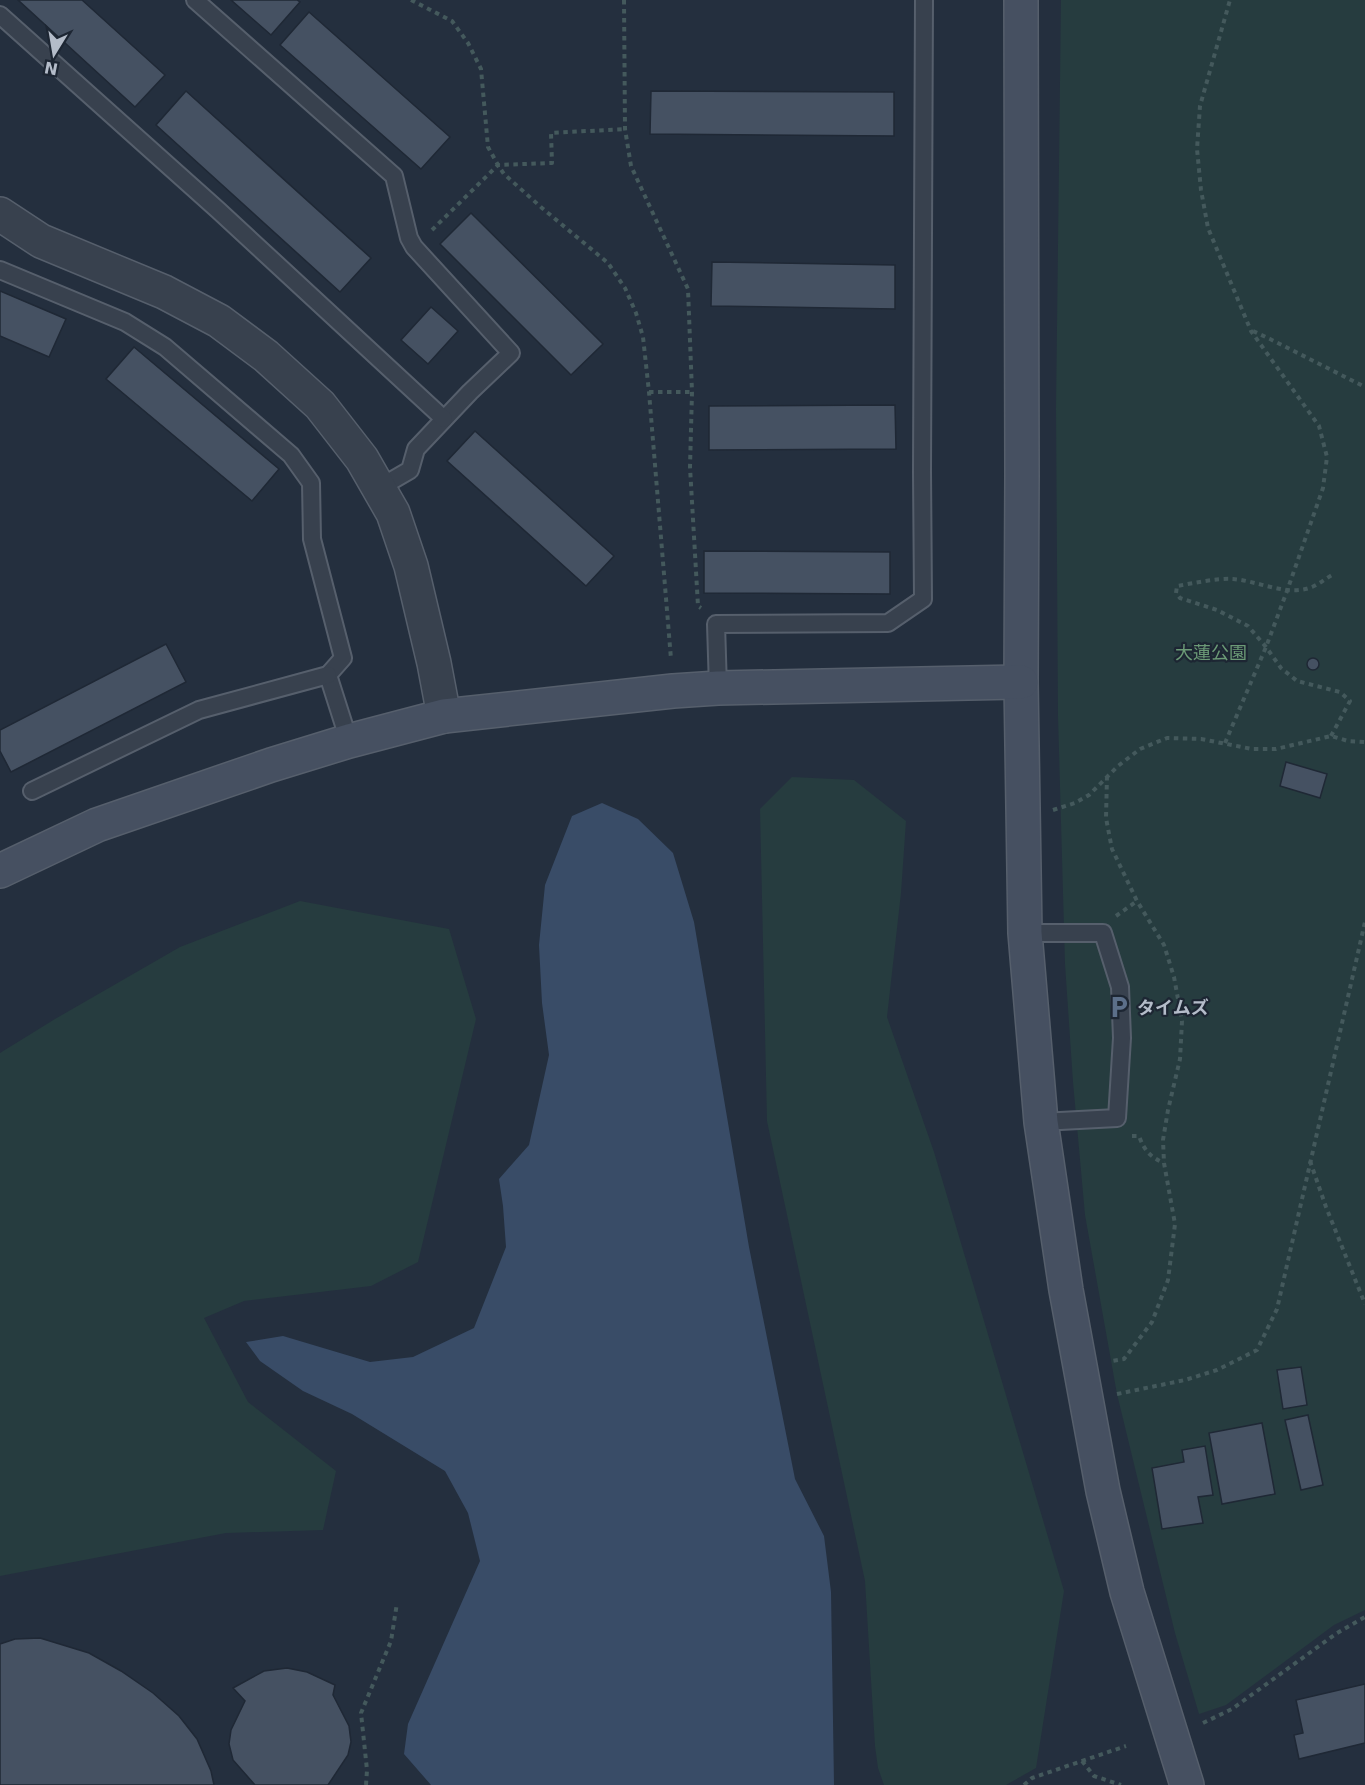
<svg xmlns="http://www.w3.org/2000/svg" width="1365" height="1785" viewBox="0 0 1365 1785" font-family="'DejaVu Sans','Noto Sans JP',sans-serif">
  <rect width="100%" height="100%" fill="#242f3e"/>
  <g fill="#263c3f">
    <polygon points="1061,0 1365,0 1365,1610 1334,1625 1226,1705 1199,1714 1175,1633 1117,1394 1085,1215 1073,1082 1065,964 1058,716 1056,409"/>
    <polygon points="792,777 854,780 906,821 901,893 887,1017 934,1152 1064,1591 1036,1768 1006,1785 884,1785 878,1768 875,1746 865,1581 767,1121 760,809"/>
    <polygon points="300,901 449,929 476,1019 418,1262 371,1286 244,1301 204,1318 248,1402 336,1471 323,1530 226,1533 0,1576 0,1053 55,1019 180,947"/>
  </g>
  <polygon fill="#394c67" points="602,803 638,819 673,853 694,922 749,1247 795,1479 824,1536 831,1592 834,1785 431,1785 404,1754 408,1724 480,1561 468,1513 445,1471 352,1414 303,1391 260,1361 246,1342 283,1336 370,1362 413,1357 474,1328 506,1247 503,1206 499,1179 529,1145 549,1055 542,1003 539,945 545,885 572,816"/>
  <g fill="#455162" stroke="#1f2835" stroke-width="1.5">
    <polygon points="18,0 82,0 165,75 135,107"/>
    <polygon points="231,0 297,0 300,2 271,35"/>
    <polygon points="309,12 450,137 421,169 280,45"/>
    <polygon points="186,91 371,258 340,292 156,125"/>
    <polygon points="651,91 894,92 894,136 650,134"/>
    <polygon points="471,213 603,344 571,375 440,244"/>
    <polygon points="712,262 895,265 895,309 711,306"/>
    <polygon points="0,291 66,319 49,357 0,336"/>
    <polygon points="431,307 458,331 428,364 401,340"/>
    <polygon points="134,347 279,469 252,501 106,379"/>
    <polygon points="895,405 896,449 709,450 709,406"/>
    <polygon points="475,431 614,556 586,586 447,461"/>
    <polygon points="704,551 890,552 890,594 704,593"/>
    <polygon points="166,644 186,682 11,772 0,751 0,730"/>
    <circle cx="1313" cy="664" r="6"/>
    <polygon points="1286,762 1327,774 1320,798 1280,786"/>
    <polygon points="1301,1367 1307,1405 1283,1409 1277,1370"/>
    <polygon points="1308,1415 1323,1485 1301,1490 1285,1420"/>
    <polygon points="1262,1423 1275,1494 1222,1504 1209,1433"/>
    <polygon points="1205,1446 1213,1495 1198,1497 1203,1523 1162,1529 1152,1468 1184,1462 1182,1450"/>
    <polygon points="40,1638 89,1653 121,1671 153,1693 179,1716 197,1739 211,1771 214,1785 0,1785 0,1644 15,1639"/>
    <polygon points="287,1668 307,1672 335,1685 333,1695 349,1726 351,1742 348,1755 328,1785 255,1785 233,1760 229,1744 231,1730 245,1701 233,1688 264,1671"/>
    <polygon points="1365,1684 1365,1743 1299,1759 1294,1735 1303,1733 1296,1700"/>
  </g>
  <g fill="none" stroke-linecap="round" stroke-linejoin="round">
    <g stroke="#565f6c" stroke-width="20">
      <g id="lane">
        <polyline points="195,0 394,176 409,238 414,247 511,353 470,392 416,449 410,470 379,488"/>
        <polyline points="0,15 218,210 444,419"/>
        <polyline points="0,270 125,322 165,347 291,455 311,483 312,539 343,658 328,675 349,741"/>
        <polyline points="718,688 716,624 888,623 923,599 922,472 924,0"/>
        <polyline points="32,791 199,710 328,675"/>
        <polyline points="1025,933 1103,933 1120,987 1122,1038 1117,1118 1041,1122"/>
      </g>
    </g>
    <g stroke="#565f6c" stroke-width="36">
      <polyline id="street" points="0,214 41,241 164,292 219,321 266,356 320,405 362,459 393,513 411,566 434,663 444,716"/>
    </g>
    <g stroke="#565f6c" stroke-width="36">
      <g id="secondary">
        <polyline points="1021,0 1022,476 1021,682 1025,933 1041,1122 1066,1290 1103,1491 1127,1592 1187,1785"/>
        <polyline points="0,871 97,825 271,765 349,741 444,716 673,691 718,688 1021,682"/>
      </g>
    </g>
    <g stroke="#44595c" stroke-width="4" stroke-dasharray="4.5 4.5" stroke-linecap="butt">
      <polyline points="411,0 452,21 468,43 481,69 488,147 498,165 504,174 542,208 608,263 625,288 636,313 643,337 649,392 671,659"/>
      <polyline points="624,0 625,129 631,166 688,289 692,392 690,467 698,606 701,608"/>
      <polyline points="432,230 498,165 552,163 551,133 625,129"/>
      <polyline points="1253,331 1270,339 1365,387"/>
      <polyline points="649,392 692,392"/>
      <path d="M 1331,736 L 1350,701 L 1340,692 L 1297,681 L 1281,668 L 1266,647 L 1248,626 L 1217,610 L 1180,598 L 1176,593 L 1177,586 C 1194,583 1217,578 1233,579 C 1259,581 1287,597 1312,587 C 1319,584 1325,579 1332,575"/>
      <polyline points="1225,743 1266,647 1287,591 1323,488 1327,457 1319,426 1251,331 1208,228 1201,190 1197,149 1200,106 1230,0"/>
      <polyline points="1107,776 1106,818 1112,849 1137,901 1164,945 1174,977 1182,1021 1180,1059 1168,1110 1163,1140 1164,1163 1175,1224 1168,1280 1152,1322 1124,1359 1112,1361"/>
      <polyline points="1053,810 1075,803 1089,795 1118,766 1140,749 1167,738 1201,739 1252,749 1276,749 1331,736 1348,741 1365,742"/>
      <polyline points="1116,916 1137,901"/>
      <path d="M 1132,1136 L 1139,1136 C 1144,1150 1150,1157 1164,1163"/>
      <polyline points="1310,1161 1326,1207 1365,1304"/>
      <polyline points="1117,1394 1185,1380 1217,1370 1257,1350 1277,1309 1365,922"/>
      <polyline points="1203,1723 1232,1709 1337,1633 1365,1617"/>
      <polyline points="1082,1761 1094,1776 1121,1785"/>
      <polyline points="366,1785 367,1770 361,1713 391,1641 397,1603"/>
      <polyline points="1024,1785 1032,1778 1126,1746"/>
    </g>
    <use href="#lane" stroke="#38414e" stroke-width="16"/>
    <use href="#street" stroke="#38414e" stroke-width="33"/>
    <use href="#secondary" stroke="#465061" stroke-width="33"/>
  </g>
  <defs>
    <g id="parking-bare" transform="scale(1.8)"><path d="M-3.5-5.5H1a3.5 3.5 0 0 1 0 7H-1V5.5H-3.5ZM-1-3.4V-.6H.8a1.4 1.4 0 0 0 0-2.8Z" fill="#5c6f8a" stroke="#1d2633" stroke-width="2.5" paint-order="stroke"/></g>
  </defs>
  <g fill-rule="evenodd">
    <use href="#parking-bare" x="1119" y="1007"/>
  </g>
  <g text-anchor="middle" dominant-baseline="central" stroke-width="4.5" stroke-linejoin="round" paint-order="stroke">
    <g font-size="18" fill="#6b9a76" stroke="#1d2633">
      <text x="1211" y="652">大蓮公園</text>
    </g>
    <g font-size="18" font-weight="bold" fill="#b4bcc9" stroke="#1d2633" text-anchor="start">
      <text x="1137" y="1007">タイムズ</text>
    </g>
  </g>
  <g transform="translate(54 54) rotate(191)" stroke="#1d2633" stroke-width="4.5" paint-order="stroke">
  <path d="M0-4.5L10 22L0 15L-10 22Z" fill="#b4bcc9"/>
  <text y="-9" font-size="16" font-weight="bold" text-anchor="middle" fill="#b4bcc9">N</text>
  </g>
</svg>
